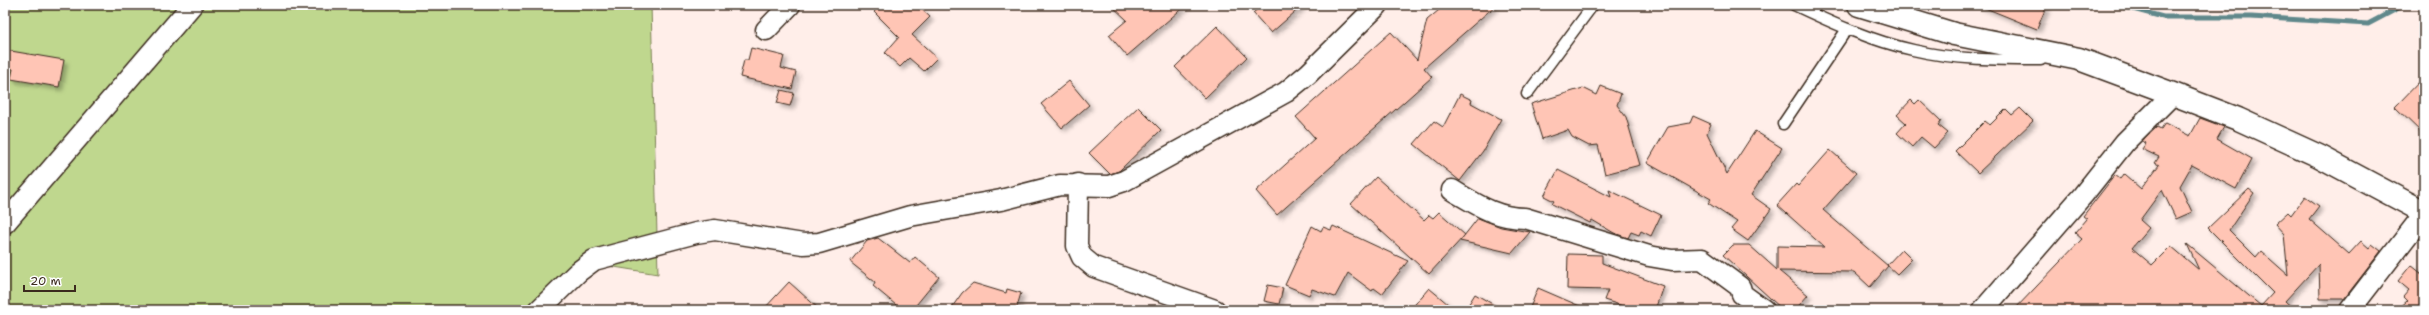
<svg xmlns="http://www.w3.org/2000/svg" width="2429" height="315" font-family="'Shantell Sans',sans-serif">
<style>
.green{fill:#bfd78e;stroke:#7d8056}
.lines{fill:none;stroke-linecap:round;stroke-linejoin:round}
.stream{stroke:#60888b;stroke-width:5}
.building{fill:#ffc5b5;stroke:#3b2a1e;filter:url(#shadow)}
.service-casing{stroke:#3b2a1e;stroke-width:13}
.minor-casing{stroke:#3b2a1e;stroke-width:23}
.tertiary-casing{stroke:#3b2a1e;stroke-width:25}
.service{stroke:#fff;stroke-width:10}
.minor{stroke:#fff;stroke-width:20}
.tertiary{stroke:#fff;stroke-width:22}
</style>
<defs>
<filter id="shadow"><feDropShadow dx="3.5" dy="3.5" stdDeviation="2" flood-color="#0004"/></filter>
</defs>
<rect width="100%" height="100%" fill="#ffeee9"/>
<filter id="ink" filterUnits="userSpaceOnUse"><feTurbulence type="fractalNoise" baseFrequency=".025" numOctaves="2"/><feDisplacementMap in="SourceGraphic" scale="8" xChannelSelector="R" yChannelSelector="G"/><feConvolveMatrix kernelMatrix="1 2 1 2 8 2 1 2 1" color-interpolation-filters="sRGB"/></filter>
<g filter="url(#ink)">
<path class="green" d="M5 5H651L658 274 589 263 540 310H5Z"/>
<g class="lines">
<path class="stream" d="M2118 5 2163 17H2251L2368 24 2404 5"/>
</g>
<g class="building">
<path d="M881 5H917L930 17 912 35 937 58 924 71 909 58 900 67 885 53 899 37 874 12Z"/>
<path d="M1111 5H1186L1127 56 1109 35 1127 20Z"/>
<path d="M1262 5H1303L1271 33 1253 13Z"/>
<path d="M1445 5H1496L1424 68 1432 77 1277 215 1256 191 1315 138 1296 117 1391 32 1417 60 1427 20Z"/>
<path d="M1978 5H2047L2037 29Z"/>
<path d="M1217 26 1247 57 1205 98 1175 67Z"/>
<path d="M751 48 784 56 781 68 796 72 792 89 740 77 744 60H748Z"/>
<path d="M5 50 64 60 59 87 11 79 13 69 5 67Z"/>
<path d="M2424 77V135L2395 107Z"/>
<path d="M1069 81 1089 105 1062 128 1041 104Z"/>
<path d="M1601 86 1621 94 1617 105 1626 117 1640 165 1605 174 1598 145 1589 146 1572 137 1568 130 1542 139 1531 104 1583 88 1597 95Z"/>
<path d="M781 90 794 93 790 106 777 103Z"/>
<path d="M1460 94 1472 100 1471 103 1501 119 1483 151 1460 181 1414 144 1434 121 1443 127Z"/>
<path d="M1911 100 1915 104 1919 100 1941 121 1938 125 1948 133 1934 148 1921 137 1912 147 1897 133 1906 123 1897 115Z"/>
<path d="M1138 107 1161 130 1119 171 1110 174 1089 153Z"/>
<path d="M2020 108 2033 121 1978 173 1955 151 1985 121 1990 125 2006 109 2012 115Z"/>
<path d="M1693 116 1711 124 1707 133 1727 174 1755 131 1782 148 1751 195 1771 209 1748 241 1731 229 1737 222 1708 203 1711 199 1647 163 1668 127 1690 123Z"/>
<path d="M2200 118 2224 127 2217 139 2252 159 2236 189 2192 165 2180 186 2192 212 2176 219 2162 190 2140 220 2149 228 2132 248 2152 265 2171 246 2199 270 2187 244 2261 306 2273 293 2208 228 2249 189 2254 193 2229 230 2256 257 2261 251 2288 275 2284 234 2275 224 2288 212 2291 215 2305 196 2319 206 2309 219 2349 254 2361 241 2369 248 2372 244 2381 251 2344 299H2320L2319 264 2285 301 2295 310H2014L2082 239 2075 233 2087 219 2083 216 2115 175 2120 179 2124 174 2141 189 2159 165 2155 163 2159 157 2142 149 2146 143 2142 141 2157 127 2161 129 2165 123 2190 136Z"/>
<path d="M1830 150 1856 173 1823 210 1888 266 1870 287 1854 272 1779 271 1808 295 1795 310H1783L1723 255 1733 245H1749L1777 270V246L1824 247 1777 205 1796 184 1798 186Z"/>
<path d="M1558 170 1611 197 1609 190 1661 215 1651 236 1641 231 1639 235 1631 232 1628 238 1614 233 1592 220 1590 223 1552 204 1554 201 1544 196Z"/>
<path d="M1376 177 1424 220 1429 215 1433 218 1439 212 1465 235 1429 274 1351 204Z"/>
<path d="M1478 218 1501 227 1530 232 1512 253 1460 241Z"/>
<path d="M1312 226 1321 231 1323 227 1331 230 1333 226 1408 261 1382 294 1374 288 1372 291 1348 273 1335 297 1312 289 1309 295 1285 285Z"/>
<path d="M878 238 910 263 915 257 939 277 912 310H902L873 286 875 282 850 262 867 241Z"/>
<path d="M1902 249 1912 259 1897 274 1887 265Z"/>
<path d="M1568 254 1602 255V263L1663 286 1655 310H1636L1604 300 1608 290 1567 289Z"/>
<path d="M2411 265 2422 274 2424 272V310H2397L2407 301 2403 297 2409 290 2398 281Z"/>
<path d="M789 282 820 310H763Z"/>
<path d="M973 283 1006 293 1007 289 1021 293 1016 310H950L962 293Z"/>
<path d="M1268 285 1283 288 1279 304 1264 301Z"/>
<path d="M1429 288 1455 310H1410Z"/>
<path d="M1538 288 1589 310H1529Z"/>
<path d="M1475 294 1503 310H1465Z"/>
</g>
<g class="lines">
<defs>
<g id="service">
<path d="M1794 5C1832 23 1872 41 1913 50 1955 60 1998 60 2041 60"/>
<path d="M1527 94 1593 5"/>
<path d="M1783 124 1847 29"/>
</g>
<g id="minor">
<path d="M766 30 790 5"/>
<path d="M1078 184 1077 246 1082 257 1094 267 1215 310"/>
<path d="M1452 190C1476 204 1496 218 1525 218L1649 256 1672 260 1702 259 1740 287 1742 294 1764 310"/>
<path d="M5 223 192 5"/>
<path d="M539 310 578 272 594 260 696 233 715 230 803 244 819 243 910 216 1001 200 1060 185 1109 186 1124 181 1286 92 1308 74 1378 5"/>
<path d="M1983 310 2083 195 2125 142 2173 94"/>
<path d="M2350 310 2424 214"/>
</g>
<path id="tertiary" d="M1859 5 1954 34 2079 59 2173 94 2238 119 2319 156 2424 212"/>
</defs>
<use href="#service" class="service-casing"/>
<use href="#minor" class="minor-casing"/>
<use href="#tertiary" class="tertiary-casing"/>
<use href="#service" class="service"/>
<use href="#minor" class="minor"/>
<use href="#tertiary" class="tertiary"/>
</g>
</g>
<rect width="2429" height="315" fill="none" stroke="#fff" stroke-width="20"/>
<rect x="10" y="10" width="2409" height="295" fill="none" stroke="#3b2a1e" stroke-width="1.5" filter="url(#ink)"/>
<path d="M24 285v6h51v-6" fill="none" stroke="#3b2a1e" stroke-width="2"/>
<text x="30" y="285" font-size="12" fill="#3b2a1e" stroke="#ffffff" stroke-width="3" paint-order="stroke">20 m</text>
</svg>
